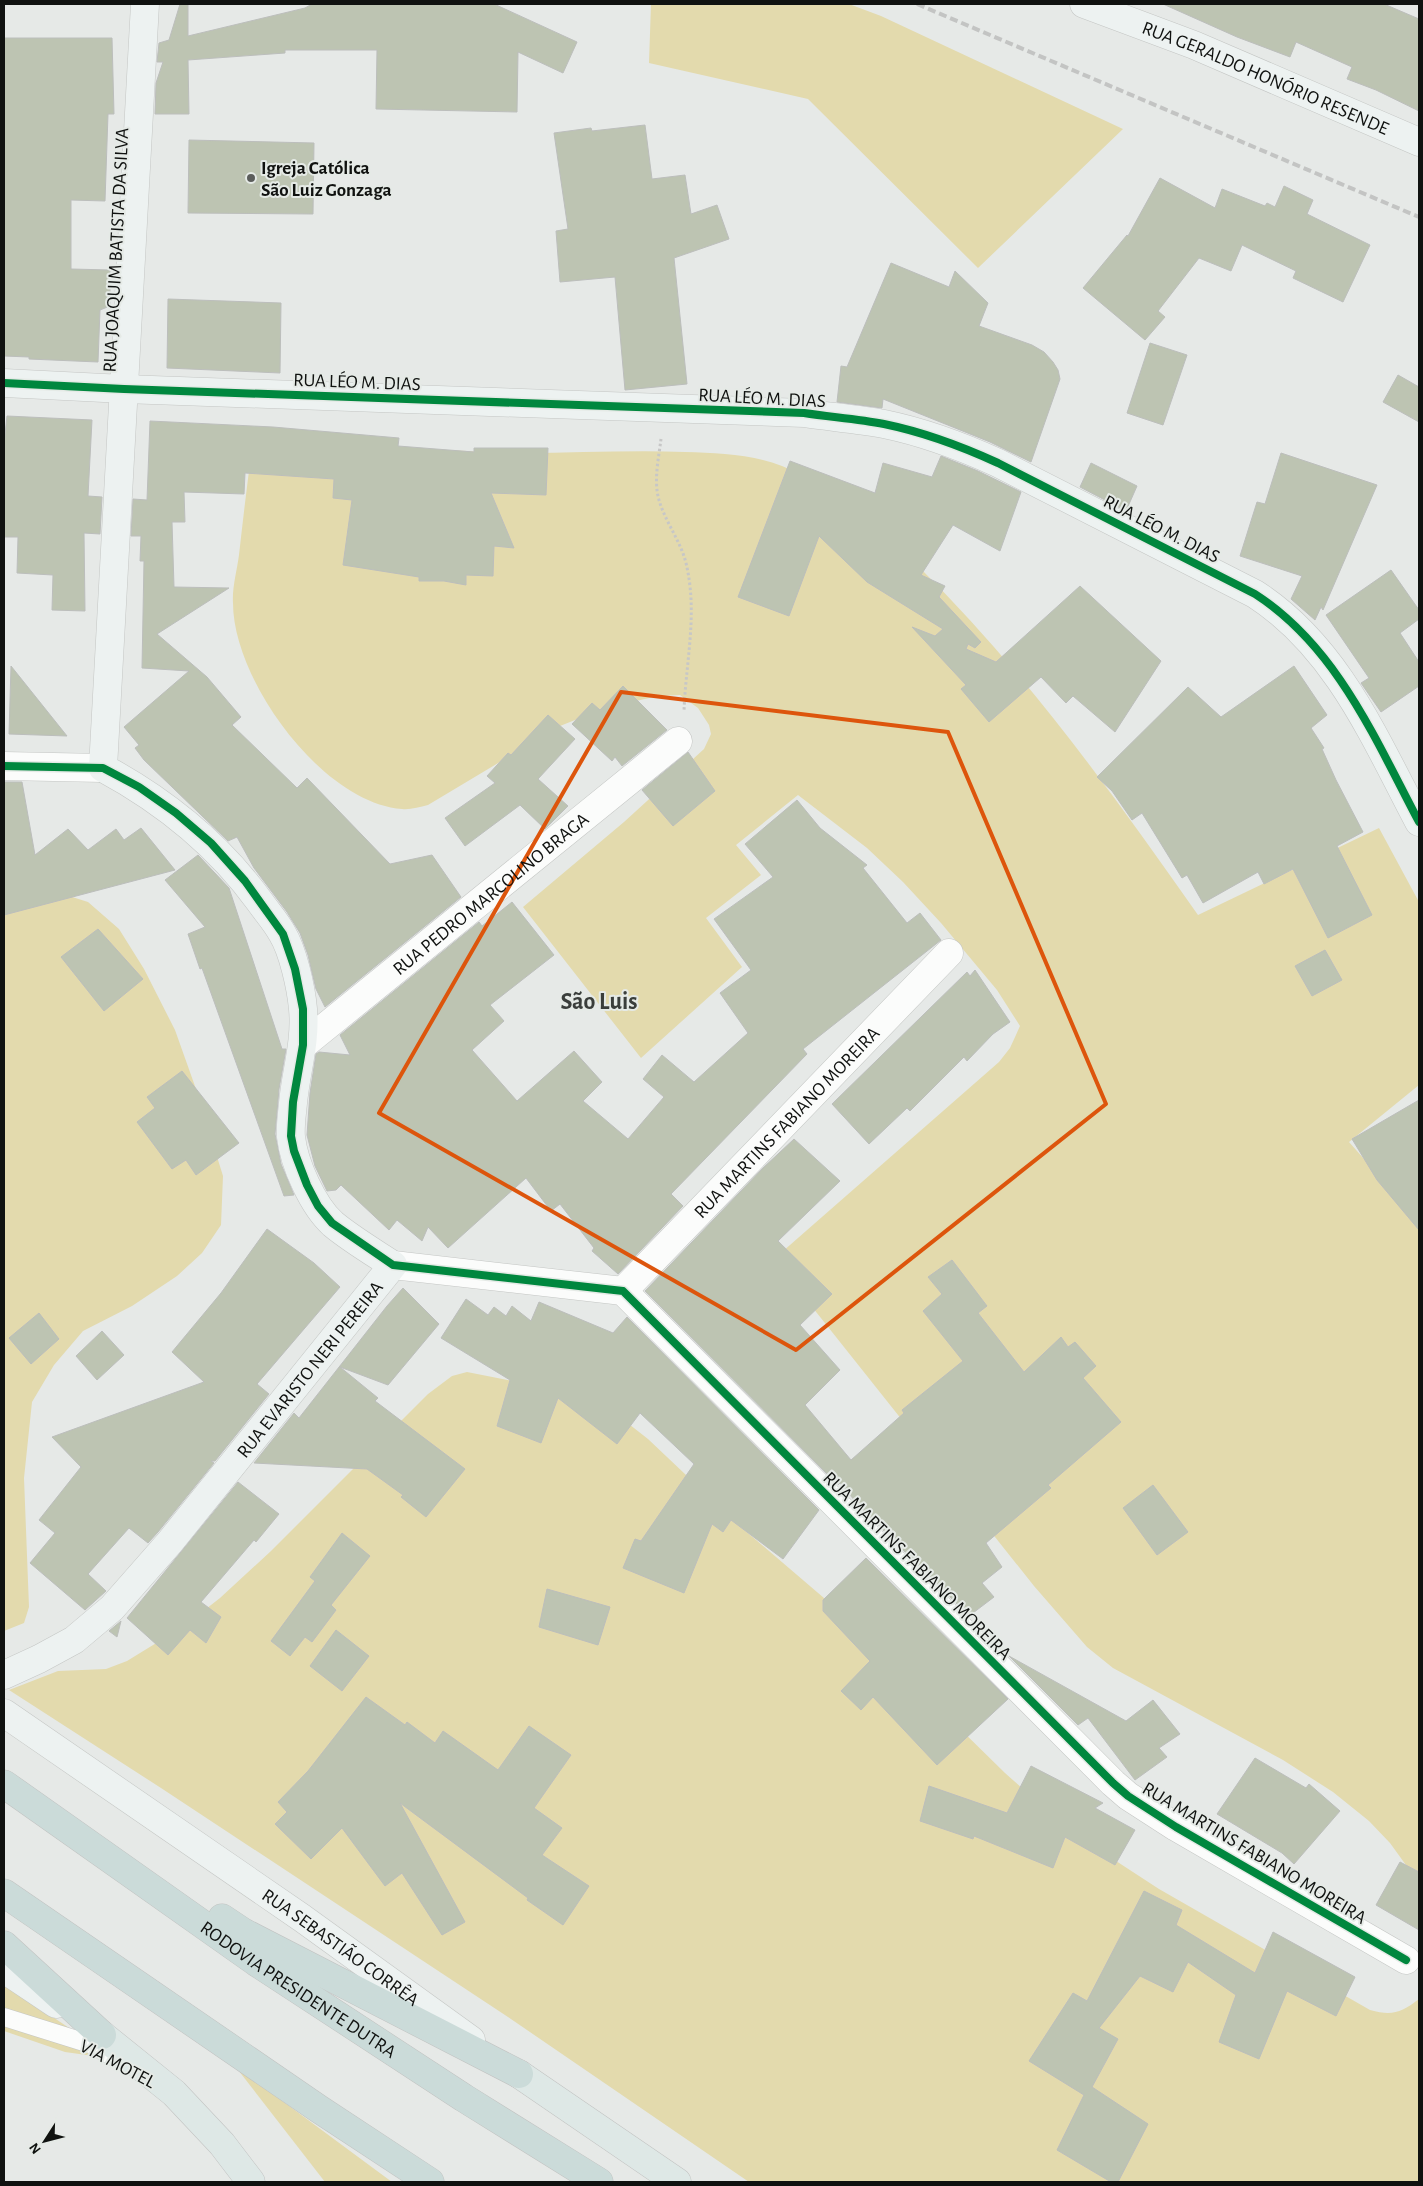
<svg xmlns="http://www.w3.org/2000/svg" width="1423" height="2186" font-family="'Alegreya Sans',sans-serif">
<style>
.green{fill:#e3daad}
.building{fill:#bdc4b2;stroke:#bcbebc}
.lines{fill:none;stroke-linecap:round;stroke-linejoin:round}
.lane-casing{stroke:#c4c6c4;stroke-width:19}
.street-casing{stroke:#c4c6c4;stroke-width:29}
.secondary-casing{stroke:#c4c6c4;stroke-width:29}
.primary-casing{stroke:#c2c3c2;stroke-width:29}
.highway-casing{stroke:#c2c3c2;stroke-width:29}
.path{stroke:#c7c7c7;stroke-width:3;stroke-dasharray:2.5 2.5;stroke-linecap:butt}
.lane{stroke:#fbfcfb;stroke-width:18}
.street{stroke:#fbfcfb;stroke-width:28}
.secondary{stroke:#edf2f1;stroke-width:28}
.primary{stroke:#dee8e6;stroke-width:28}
.highway{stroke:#cbdbd9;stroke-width:28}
.rail{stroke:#c3c4c3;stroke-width:4;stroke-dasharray:8 4;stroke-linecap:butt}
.cycleway-casing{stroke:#e5eae6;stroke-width:11}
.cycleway{stroke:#00873e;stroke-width:8}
.marked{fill:none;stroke:#dd550c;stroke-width:4;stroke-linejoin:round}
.poi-dot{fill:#5b5d5b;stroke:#e5eae6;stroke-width:2}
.labels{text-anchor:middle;stroke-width:4;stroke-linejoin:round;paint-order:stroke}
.street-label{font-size:19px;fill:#101210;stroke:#e5eae6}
.poi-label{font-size:19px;font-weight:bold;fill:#101210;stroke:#e5eae6;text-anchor:start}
.district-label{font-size:24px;font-weight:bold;fill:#3a3e3b;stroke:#e5eae6}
</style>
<rect width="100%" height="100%" fill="#e6e9e7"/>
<g class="green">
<path d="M651 4H849L881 16 1123 129 978 268 808 99 649 63Z"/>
<path d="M252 449C306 449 360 448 414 449 450 449 487 453 523 453 577 453 631 450 685 452 718 453 751 454 782 466 835 487 880 529 920 568 1026 673 1113 794 1198 915L1379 828 1419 902V1085L1349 1142 1419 1221V1888L1411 1872 1390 1843 1369 1821 1333 1792 1283 1760 1113 1668 1087 1647 1034 1586 774 1259 999 1062 1010 1048 1020 1026 997 990 941 923 903 882 867 848 798 795 736 845 761 875 706 918 742 967 641 1058 523 907 624 822 704 749 711 734 709 725 698 708 680 695 658 696 605 708 560 726 428 805C419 807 410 810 402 809 322 803 233 680 233 603 232 588 237 570 239 555 243 520 247 484 252 449Z"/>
<path d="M4 882 47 889 88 902 119 929 144 969 175 1030 196 1089 223 1176 221 1225 202 1253 177 1276 132 1306 83 1331 54 1365 32 1402 24 1478 29 1607 24 1623 4 1631Z"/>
<path d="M467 1372 548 1388 625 1421 648 1439 742 1528 845 1616 1005 1773 1051 1814 1090 1844 1159 1889 1370 2010C1392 2016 1401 2013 1419 1999V2182H749L508 2017 161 1788 9 1690 58 1671 106 1669 127 1661 184 1626 220 1598 271 1551 428 1394 452 1376Z"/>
<path d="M4 1984 115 2059 65 2052 4 2031Z"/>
<path d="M235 2066 392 2182H325Z"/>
</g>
<g class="building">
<path d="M180 4H188V36L305 8 312 4H494L577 42 563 73 518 52 517 112 376 109 377 50H285V53L188 60 189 114H155L156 83 163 62H157L159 43 169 40Z"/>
<path d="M1163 4H1384L1419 19V111L1376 90 1347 79 1352 67 1296 42 1290 57 1237 37Z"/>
<path d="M4 38H112L114 114H108L105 201 71 200V269L110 270V306L100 310 98 362 29 359V357L4 356Z"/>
<path d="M645 125 652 179 685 175 691 214 717 205 729 239 674 258 687 384 625 390 615 277 560 282 556 231 568 229 554 133 591 128 592 131Z"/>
<path d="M189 140 314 143 313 214 188 213Z"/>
<path d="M1160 178 1215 208 1222 189 1265 206 1267 203 1275 207 1284 186 1313 200 1307 214 1370 245 1343 302 1293 278 1296 271 1242 245 1231 271 1199 258 1158 311 1165 317 1145 340 1083 288 1127 235 1128 236Z"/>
<path d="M891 263 949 287 955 271 988 303 979 326 1032 345 1044 352 1053 362 1058 370 1060 379 1031 462 990 442 883 399 882 408 837 402 841 366 847 367Z"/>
<path d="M168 299 281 303 280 373 167 368Z"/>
<path d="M1150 343 1187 355 1163 425 1127 413Z"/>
<path d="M1398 375 1419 387V422L1383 402Z"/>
<path d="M7 416 92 420 88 496 102 497 100 534 84 533 85 611 52 610 53 575 17 573 18 537H4V443Z"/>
<path d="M150 421 273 427 399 438 398 446 474 452V448H548L546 495 491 493 514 548 494 546 493 576 466 575V585L444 581H419V577L343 565 352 500 333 498 334 479 245 473 244 494 184 492 185 522H172L174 587 229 588 157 634 207 677 241 717 232 725 297 788 307 778 390 864 432 855 461 897 325 1007 316 989 308 955 300 933 287 912 254 868 237 837 228 841 144 760 135 748 139 745 124 727 189 671 142 668 144 561H140L141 536H131L133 499 147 500Z"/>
<path d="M1281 453 1377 485 1323 610 1321 607 1315 620 1291 599 1302 576 1240 556 1257 502 1265 504Z"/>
<path d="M941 456 978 471 1021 492 1000 551 953 525 921 575 945 586 939 597 981 642 975 648 968 644 966 649 996 662 1080 586 1161 661 1115 732 1073 696 1066 703 1041 677 989 722 961 689 966 685 912 627 935 636 943 629 867 582 819 536 789 616 738 597 790 461 875 493 883 463 932 477Z"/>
<path d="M1091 463 1137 486 1126 511 1080 487Z"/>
<path d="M1391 570 1419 610V619L1400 633 1419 662V686L1381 712 1361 683 1369 678 1326 615Z"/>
<path d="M11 666 67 736 9 734Z"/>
<path d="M1294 666 1327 715 1311 728 1324 748 1322 749 1336 780 1363 832 1337 846 1372 915 1328 938 1293 869 1264 884 1258 872 1203 903 1187 875 1182 878 1142 813 1132 820 1112 791 1097 777 1188 687 1221 717Z"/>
<path d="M623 686 667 730 622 766 615 757 612 761 572 724 592 703 600 710Z"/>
<path d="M548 715 575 739 538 779 568 806 545 829 520 805 465 846 445 818 495 783 487 776 508 753 511 755Z"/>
<path d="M688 752 715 791 673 826 642 790Z"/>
<path d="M4 782H22L35 855 68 829 88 850 116 829 124 840 141 828 175 870 4 915Z"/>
<path d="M797 800 820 828 867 865 863 868 907 923 920 913 941 940 803 1049 807 1054 671 1194 683 1206 618 1274 592 1251 594 1248 560 1204 551 1211 526 1178 448 1248 428 1227 422 1241 397 1220 389 1230 341 1185 336 1190 327 1191 315 1166 307 1135 310 1093 316 1054 319 1052 350 1055 340 1035 479 922 482 926 512 902 554 955 490 1005 504 1021 472 1050 517 1101 574 1051 602 1082 583 1101 628 1139 664 1097 643 1079 662 1055 694 1082 748 1033 720 993 751 970 714 919 773 877 745 844Z"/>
<path d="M198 855 229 888 282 1049H286L279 1089 275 1134 281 1164 294 1195 284 1196 202 968 200 969 188 934 205 927 165 880Z"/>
<path d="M98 929 143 979 104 1011 61 957Z"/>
<path d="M1325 950 1342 980 1312 996 1295 966Z"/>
<path d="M975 970 1010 1022 993 1034 967 1061 964 1057 910 1111 907 1108 869 1144 832 1104 967 972 970 976Z"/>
<path d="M182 1071 239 1143 196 1175 186 1160 172 1169 137 1122 155 1108 147 1097Z"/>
<path d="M1419 1100V1230L1377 1180 1352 1139Z"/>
<path d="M794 1139 840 1181 778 1241 832 1294 800 1325 840 1370 805 1405 851 1460 904 1413 902 1410 963 1361 923 1311 942 1294 928 1277 952 1260 987 1306 978 1313 1024 1372 1061 1337 1068 1347 1075 1342 1096 1366 1083 1378 1121 1422 1048 1485 1051 1488 986 1543 1002 1567 982 1583 994 1597 969 1616 860 1507 840 1483 838 1485 645 1291 763 1168Z"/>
<path d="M267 1229 314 1263 340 1287 257 1384 269 1394 215 1461H211L214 1463 158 1532 148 1543 129 1528 88 1574 106 1591 85 1610 30 1563 55 1533 39 1520 81 1467 52 1437 204 1382 172 1352 221 1293Z"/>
<path d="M403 1288 439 1324 388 1385 340 1367 378 1398 375 1401 465 1469 426 1517 401 1497 403 1495 367 1469 254 1463 294 1413 299 1418 387 1306Z"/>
<path d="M466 1299 488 1315 494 1307 506 1316 512 1306 531 1321 539 1302 613 1333 627 1317 819 1510 783 1559 731 1520 723 1532 712 1524 684 1593 623 1568 635 1539 641 1541 694 1464 640 1413 617 1444 558 1398 541 1443 497 1426 510 1380 441 1338Z"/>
<path d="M39 1313 59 1339 31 1364 9 1338Z"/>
<path d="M102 1331 124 1355 97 1380 76 1356Z"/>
<path d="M238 1482 279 1514 256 1542 254 1540 201 1602 221 1617 206 1643 190 1630 168 1655 127 1618Z"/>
<path d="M1153 1485 1188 1532 1157 1555 1123 1508Z"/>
<path d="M342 1533 370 1556 331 1605 336 1610 312 1642 305 1637 290 1656 271 1641 315 1581 310 1577Z"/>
<path d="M866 1558 1008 1699 937 1765 873 1697 861 1710 841 1691 870 1661 823 1611V1600Z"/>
<path d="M547 1589 610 1607 598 1645 539 1627Z"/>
<path d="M121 1621 117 1637 109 1631Z"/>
<path d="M336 1630 369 1656 342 1691 310 1666Z"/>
<path d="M1009 1656 1126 1721 1153 1700 1180 1734 1159 1748 1167 1757 1135 1780 1088 1718 1078 1725Z"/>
<path d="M366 1697 405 1725 407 1722 435 1743 443 1731 498 1770 529 1726 571 1755 534 1808 562 1828 542 1855 589 1886 563 1925 527 1900 528 1898 400 1803 465 1922 442 1935 402 1873 385 1886 342 1828 311 1859 275 1824 287 1812 278 1802 308 1771Z"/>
<path d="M1255 1758 1306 1788 1309 1784 1340 1811 1294 1864 1282 1853 1217 1814Z"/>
<path d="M1031 1766 1103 1803 1095 1808 1135 1830 1115 1865 1065 1837 1053 1868 974 1836 973 1839 920 1821 929 1786 1007 1813Z"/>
<path d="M1400 1862 1419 1872V1930L1376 1905Z"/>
<path d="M1144 1891 1182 1910 1176 1925 1255 1973 1273 1932 1355 1977 1336 2016 1287 1991 1259 2059 1219 2042 1236 1995 1188 1962 1173 1992 1140 1976 1099 2028 1118 2039 1092 2087 1148 2124 1118 2182H1111L1057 2150 1084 2095 1029 2061 1073 1993 1087 2001Z"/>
</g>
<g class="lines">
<defs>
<path id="lane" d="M4 2017 93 2045 113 2057"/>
<g id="street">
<path d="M4 766 103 768"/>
<path id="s1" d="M303 1045 678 741"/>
<path d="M393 1265 623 1291 1113 1783 1128 1796 1176 1827 1406 1960"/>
<path id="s2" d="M623 1291 949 953"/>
</g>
<g id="secondary">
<path id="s3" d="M1084 4 1194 45 1419 142"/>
<path d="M4 383 124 389 804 413C830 417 858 419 884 424 923 432 961 446 998 463L1255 594C1337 647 1375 739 1419 822"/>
<path id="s4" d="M4 1675 39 1659 74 1640 112 1608 170 1542 393 1265C373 1252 351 1239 333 1224 313 1206 294 1164 291 1137 290 1126 292 1114 293 1103 296 1071 306 1042 303 1009 301 987 293 951 282 933 276 922 267 912 260 902 218 844 166 802 103 768L145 4"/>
<path id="s5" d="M4 1713 302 1918 471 2040"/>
<path d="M4 1969 56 2004"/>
</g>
<g id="primary">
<path d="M102 2035 174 2093 222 2144 251 2182"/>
<path d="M519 2074 677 2182"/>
</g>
<g id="highway">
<path id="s6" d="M4 1784 256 1962 464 2098 599 2182"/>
<path d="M4 1893 319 2109 430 2182"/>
<path d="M222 1918 243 1932 519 2074"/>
<path d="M4 1945 102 2035"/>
</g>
</defs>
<use href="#lane" class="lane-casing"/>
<use href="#street" class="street-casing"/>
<use href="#secondary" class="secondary-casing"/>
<use href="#primary" class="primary-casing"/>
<use href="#highway" class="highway-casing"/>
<path class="path" d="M661 439C659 456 654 478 658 496 663 519 680 539 686 563 698 613 686 660 684 711"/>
<use href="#lane" class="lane"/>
<use href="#street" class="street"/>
<use href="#secondary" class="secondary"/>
<use href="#primary" class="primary"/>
<use href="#highway" class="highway"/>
<path class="rail" d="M917 4 1419 217"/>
<defs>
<g id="cycleway">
<path d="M4 383 124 389 804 413C830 417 858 419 884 424 923 432 961 446 998 463L1255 594C1337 647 1375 739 1419 822"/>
<path d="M4 766 103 768 139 787 176 813 211 843 245 881 283 934 295 969 303 1009V1045L293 1102 291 1136 294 1151 307 1185 318 1206 332 1223 393 1265 623 1291 1113 1783 1128 1796 1176 1827 1406 1960"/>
</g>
</defs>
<use href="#cycleway" class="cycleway-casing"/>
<use href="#cycleway" class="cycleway"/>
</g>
<path class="marked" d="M621 692 948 732 1106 1104 796 1350 379 1113Z"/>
<circle class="poi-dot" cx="251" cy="178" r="5"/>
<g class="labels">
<g class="street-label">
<text dy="7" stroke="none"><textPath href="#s3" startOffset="196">RUA GERALDO HONÓRIO RESENDE</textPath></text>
<text transform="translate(115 250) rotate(-87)" y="7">RUA JOAQUIM BATISTA DA SILVA</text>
<text transform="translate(357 381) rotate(2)" y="7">RUA LÉO M. DIAS</text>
<text transform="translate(762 397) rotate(3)" y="7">RUA LÉO M. DIAS</text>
<text transform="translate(1162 528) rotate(27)" y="7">RUA LÉO M. DIAS</text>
<text dy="7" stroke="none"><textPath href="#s1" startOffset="241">RUA PEDRO MARCOLINO BRAGA</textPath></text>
<text dy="7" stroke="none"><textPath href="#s2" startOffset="235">RUA MARTINS FABIANO MOREIRA</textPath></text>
<text dy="7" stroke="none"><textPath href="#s4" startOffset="438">RUA EVARISTO NERI PEREIRA</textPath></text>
<text transform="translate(918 1565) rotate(45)" y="7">RUA MARTINS FABIANO MOREIRA</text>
<text transform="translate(1255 1852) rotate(31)" y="7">RUA MARTINS FABIANO MOREIRA</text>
<text dy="7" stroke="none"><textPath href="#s5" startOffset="410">RUA SEBASTIÃO CORRÊA</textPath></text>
<text dy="7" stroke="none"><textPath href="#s6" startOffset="359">RODOVIA PRESIDENTE DUTRA</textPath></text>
<text transform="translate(118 2063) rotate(28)" y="7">VIA MOTEL</text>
</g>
<g class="poi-label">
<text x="261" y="174">Igreja Católica<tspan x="261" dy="22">São Luiz Gonzaga</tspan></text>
</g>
<g class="district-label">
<text x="599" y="1009">São Luis</text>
</g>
</g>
<rect width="1423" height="2186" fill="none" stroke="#101210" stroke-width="10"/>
<g transform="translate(45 2141) rotate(234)" stroke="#e5eae6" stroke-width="4" paint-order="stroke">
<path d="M0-4L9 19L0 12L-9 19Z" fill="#101210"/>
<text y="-8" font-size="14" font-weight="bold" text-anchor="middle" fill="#101210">N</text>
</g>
</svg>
